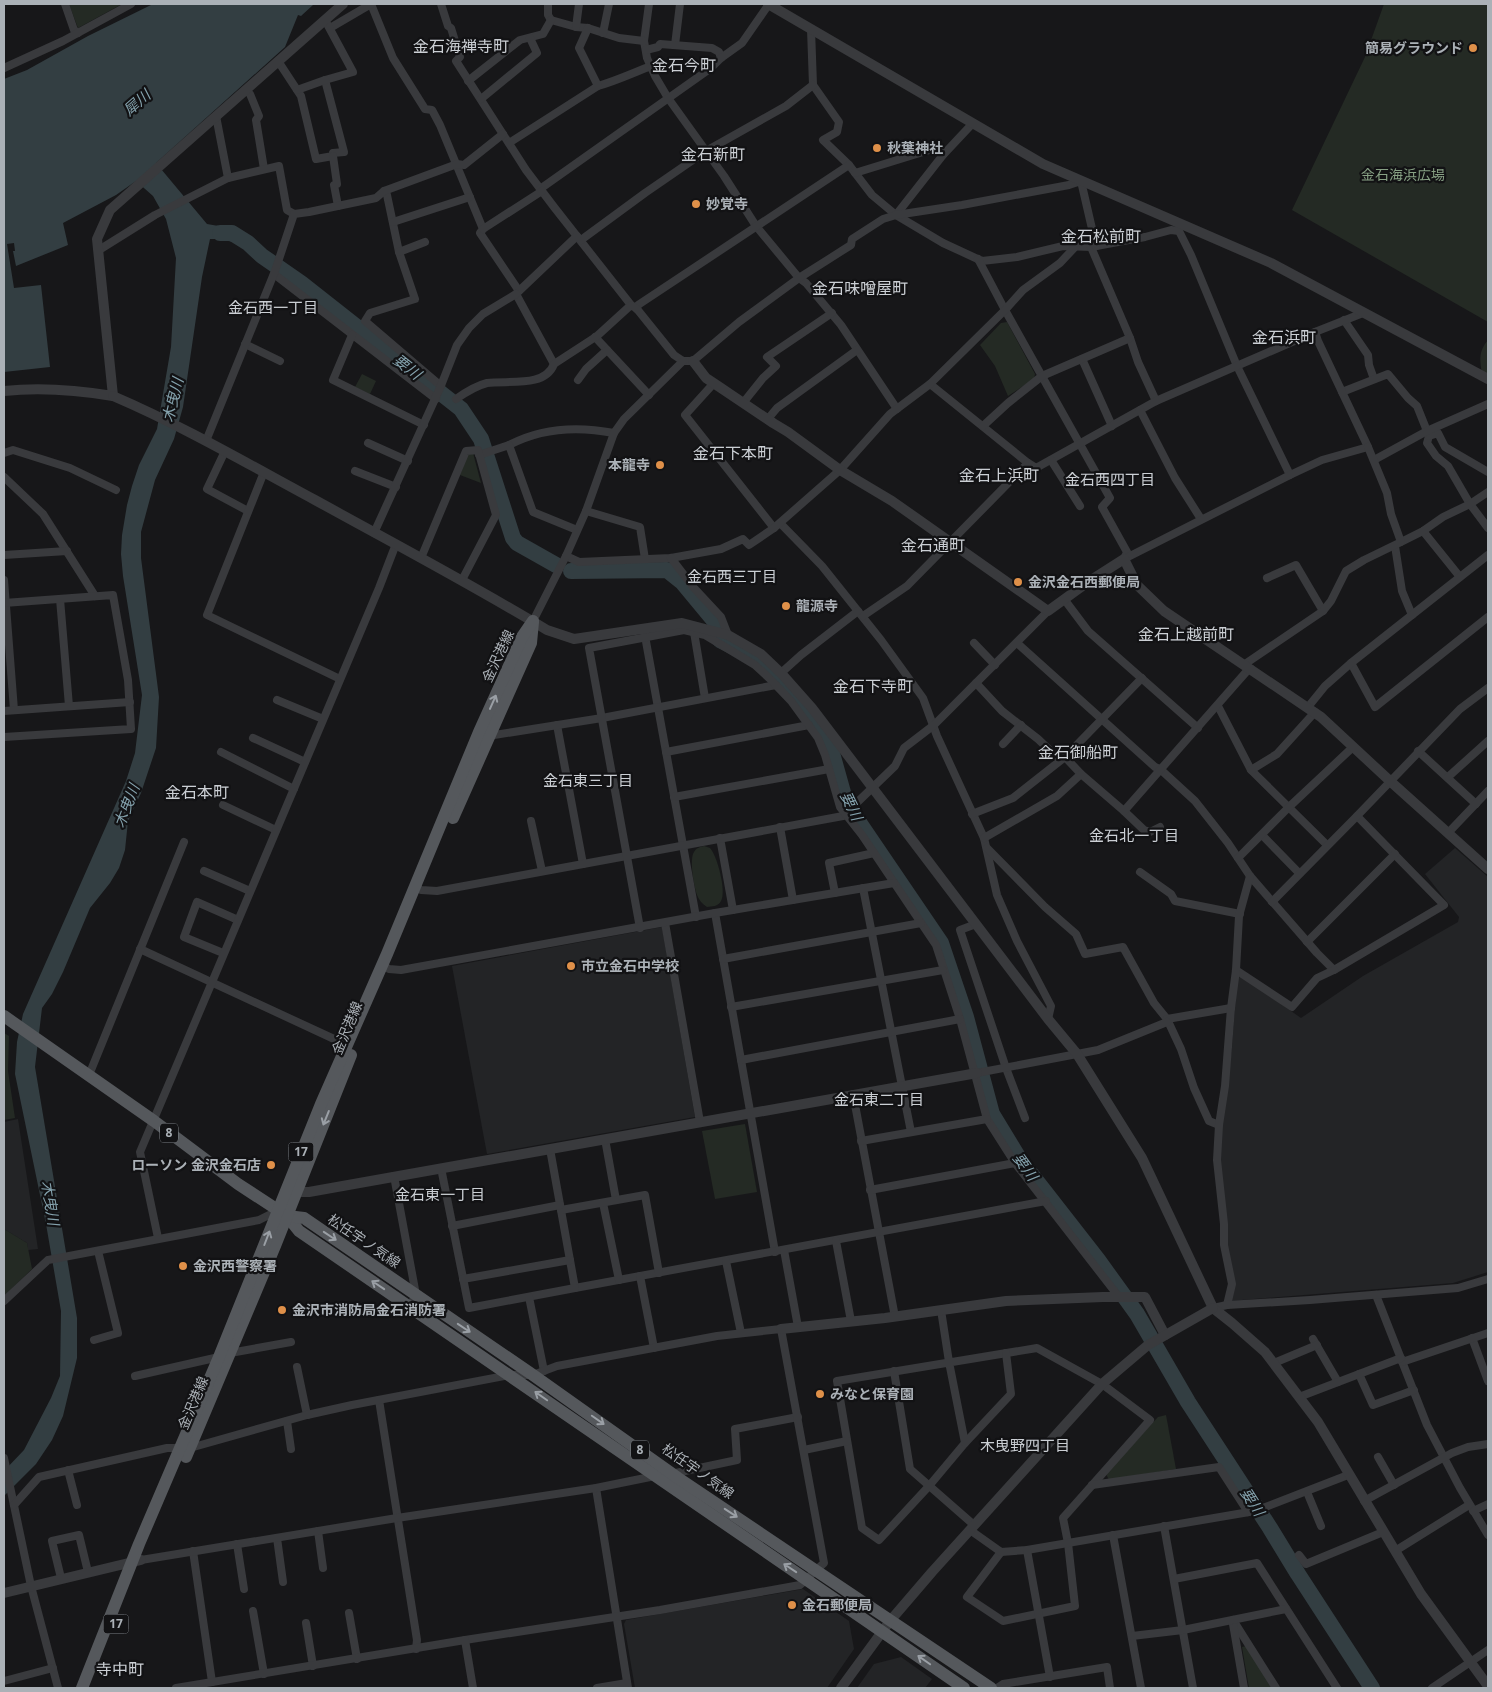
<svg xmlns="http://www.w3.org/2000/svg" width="1492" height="1692" font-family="'Open Sans','Noto Sans JP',sans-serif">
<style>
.built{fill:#232426}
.green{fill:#242a24}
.water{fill:#333e42}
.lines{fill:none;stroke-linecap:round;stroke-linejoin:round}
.river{stroke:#333e42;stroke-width:16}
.minor{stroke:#393a3d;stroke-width:8}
.tertiary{stroke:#393a3d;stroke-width:10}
.primary{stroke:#55585c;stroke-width:12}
.oneway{stroke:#9a9fa5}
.poi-dot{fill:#df9049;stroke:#121214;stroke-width:2}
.labels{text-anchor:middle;stroke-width:4.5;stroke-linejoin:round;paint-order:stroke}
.shield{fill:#121214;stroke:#7d8186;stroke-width:1}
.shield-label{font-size:12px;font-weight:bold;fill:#abb1b7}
.poi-label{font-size:14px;font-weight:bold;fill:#abb1b7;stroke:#121214;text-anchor:start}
.park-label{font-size:14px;fill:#87a084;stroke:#121214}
.street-label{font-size:14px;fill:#abb1b7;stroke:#121214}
.water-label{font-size:15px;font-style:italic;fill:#85a3ae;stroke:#121214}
.neighbourhood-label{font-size:15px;fill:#cbcfd4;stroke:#121214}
.quarter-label{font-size:16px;fill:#cbcfd4;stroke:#121214}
</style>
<rect width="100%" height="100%" fill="#171719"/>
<g class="built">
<path d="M1455 848 1488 877V1272L1453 1283 1230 1301 1220 1161 1221 1126 1225 1108 1232 1047 1237 979 1241 976 1301 1018 1363 976 1458 922 1459 917 1425 874Z"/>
<path d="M662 927 695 1117 487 1154 452 966Z"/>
<path d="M18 1119 38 1249 28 1250 27 1243 4 1229V1122Z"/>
<path d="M803 1589 849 1621 854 1649 827 1688H635L624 1624 626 1620Z"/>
<path d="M901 1657 932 1679 925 1688H857L874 1664Z"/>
</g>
<g class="green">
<path d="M69 4H122L78 28Z"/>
<path d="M1384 4H1488V322L1292 210 1365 57Z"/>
<path d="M1007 322 1035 374 1034 379 1008 396 995 366 980 345 1001 323Z"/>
<path d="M1488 340V377L1482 374C1480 360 1478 352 1488 340Z"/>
<path d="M362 374 376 381 370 394 355 387Z"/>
<path d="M473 453 481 483 460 475 468 454Z"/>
<path d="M704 846 710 848C717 855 727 892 721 901 718 907 712 906 707 907 702 904 699 900 697 895 694 886 689 859 694 852 696 848 700 847 704 846Z"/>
<path d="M4 1033 9 1036 8 1071 15 1118 4 1120Z"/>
<path d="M745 1124 757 1192 715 1199 702 1131Z"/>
<path d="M4 1229 27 1243 32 1269 4 1296Z"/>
<path d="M1166 1415 1176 1469 1109 1480 1106 1474 1158 1417Z"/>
<path d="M1246 1646 1272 1688H1249L1242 1647Z"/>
</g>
<path class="water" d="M153 4H326L313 5 301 16 298 15 285 47 156 163 207 224 236 229 243 235 233 242 219 239H210L202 277 183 407 174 439 155 480 141 532V558L159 697 156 748 141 793 128 821 125 850 119 868 110 883 90 908 63 972 52 994 42 1008 35 1067 77 1318V1358L63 1416 52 1440 36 1464 4 1496V1471L24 1450 51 1398 60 1376 61 1311 46 1224 15 1074 17 1042 23 1014 126 781 135 753 142 695 123 576 121 554 122 535 127 505 132 486 139 465 157 429 171 347 176 258 166 219 153 196 136 181 116 195 63 223 68 245 16 266 13 251H15L14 243 7 244 14 288 41 285 50 367 4 372V79L27 70 88 36Z"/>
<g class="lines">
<g class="river">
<path d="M220 233H232L248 243 262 256 301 283 461 409 481 439 513 538 517 543 556 565"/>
<path d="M571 571 667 570 682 582 716 623"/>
<path d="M719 637 720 640 756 658 776 674 811 717 830 746 844 796 854 815 941 943 966 1017 992 1114 1020 1160 1098 1260 1137 1314 1188 1402 1270 1528 1298 1574 1372 1688"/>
</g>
<g class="minor">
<path d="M65 4 74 30 78 33"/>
<path d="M371 4 393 58 425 109 432 110 440 125 483 229 480 233 519 291 516 294 554 364"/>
<path d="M441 4 448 26 451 28 460 57 456 61 526 170 554 207 631 305"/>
<path d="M548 4V15L551 20"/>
<path d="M649 4 644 41 647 58 655 76 668 98 724 176 756 226 799 278 806 283 841 325 897 409"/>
<path d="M551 20 576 27 588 28 619 38 644 41"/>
<path d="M576 27 579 4"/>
<path d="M330 28 371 4"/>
<path d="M811 29 813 85 839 122 837 132 823 140 849 165 872 195 896 215 943 243 982 261 1017 257 1063 246 1091 247 1145 237 1171 230 1179 231 1191 255 1237 366 1290 475"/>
<path d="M603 33 609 4"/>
<path d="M675 45 680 4"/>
<path d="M646 50 658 47 660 44 712 48 719 52 721 58"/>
<path d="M278 61 301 96 316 159 333 156V153L344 152 325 80 353 72 325 20"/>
<path d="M4 68 63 41 131 4"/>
<path d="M468 81 520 40 543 34 551 20"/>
<path d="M598 86C616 81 633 73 651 66"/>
<path d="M245 90 250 94 259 116 256 120 264 169"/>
<path d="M297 90 325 80"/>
<path d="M481 99 537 53 530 38"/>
<path d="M216 116 228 178"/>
<path d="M509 143 598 86 579 48 588 28"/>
<path d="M333 156 337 184 334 185 338 206"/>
<path d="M855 173 936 148 943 155"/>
<path d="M540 189 711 68 721 58 742 43 769 4"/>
<path d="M384 191 387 195 399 252 415 299 370 313 365 321 441 386"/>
<path d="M896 215 943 155 973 123"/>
<path d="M393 222 470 197"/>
<path d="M483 229 542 191"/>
<path d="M581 240 645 193 706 151 786 106 813 85"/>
<path d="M1091 247 1130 338 1138 362 1156 401"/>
<path d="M99 250 155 215 228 178 279 166 287 210 294 214"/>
<path d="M399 252 425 242"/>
<path d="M978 259 1005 310 1110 498 1102 507 1127 552 1124 559"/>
<path d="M274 274 436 399"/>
<path d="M519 291 577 236"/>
<path d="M637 309 638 305 849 165"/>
<path d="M1344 320 1368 355 1369 365 1374 379"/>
<path d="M352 335 333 380 424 425"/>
<path d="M595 337 649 395"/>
<path d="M245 344 280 361"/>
<path d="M1082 359 1112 426"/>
<path d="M578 380 586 369 607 350"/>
<path d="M714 383 685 415 774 528"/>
<path d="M930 384 1028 463 1036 468 1156 401 1315 332"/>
<path d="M1342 392 1388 374 1408 398 1417 406 1429 436 1427 443 1436 456 1448 466 1470 504 1488 528"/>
<path d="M456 399C466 392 475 386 487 383 508 380 545 388 554 364L597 336 631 305 637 309 674 355 683 361H693L739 322 799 278 851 245 852 239 883 219 896 215 962 205 1069 185 1081 181 1096 246"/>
<path d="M743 403 763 378 776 366 767 357 832 313"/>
<path d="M1140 410 1175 478 1201 519"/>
<path d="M767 420 777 408 857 350"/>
<path d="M983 426 1008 403 1042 376 1130 338"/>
<path d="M1429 436 1438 433 1445 447 1488 472"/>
<path d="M206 441 275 271 294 214 309 212 376 198 384 191 457 164 464 165 503 134"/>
<path d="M368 443 408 461"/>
<path d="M509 445C543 427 578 426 614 433"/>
<path d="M225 451 207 489 248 511"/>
<path d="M4 453 13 450 70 468 116 490"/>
<path d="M479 455 509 445 533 512 577 530"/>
<path d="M1051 460 1080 506"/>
<path d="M1374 460 1427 431 1488 404"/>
<path d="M355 471 396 487"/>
<path d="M264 472 207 615 340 679"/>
<path d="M4 477 43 514 95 596"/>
<path d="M586 511 640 527 645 559"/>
<path d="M780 523 822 566 881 640 923 698 937 736 984 838 997 895 1017 941 1051 1006 1048 1019"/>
<path d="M1423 531 1460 577"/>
<path d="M374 533 440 388 457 345 469 328 483 314 516 294"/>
<path d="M1401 542 1423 531 1443 517 1470 504 1488 492"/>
<path d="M1395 546 1402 591 1412 615"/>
<path d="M4 555 67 551"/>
<path d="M566 556 579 562 671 558 721 549 743 539 749 545 774 528 840 470 890 414 930 384 1005 310 1023 290 1060 263 1075 247"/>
<path d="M421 558 466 451 478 450 496 515 462 580"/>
<path d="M671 558 694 588 721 617 728 635"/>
<path d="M1124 559 1290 475 1322 460 1368 447 1318 341 1315 332 1363 313"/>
<path d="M1267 578 1296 565 1323 611"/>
<path d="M4 580 14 710"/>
<path d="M60 599 69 706"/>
<path d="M1064 599 1088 631 1198 728"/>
<path d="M4 603 113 595 128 680 131 729 4 737"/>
<path d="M863 616 907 586 1028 463"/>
<path d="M533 621 566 556 586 511 614 433 624 419 683 361"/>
<path d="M694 632 705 698"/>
<path d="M645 636 696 917"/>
<path d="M974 643 995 665"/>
<path d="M1017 643 1155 767 1160 769 1195 801 1228 843 1250 876 1317 953 1334 970 1444 905 1357 816"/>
<path d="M1351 663 1375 707 1488 617"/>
<path d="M1245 664 1323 611 1331 601 1346 571 1364 560 1401 542 1391 514 1387 493 1368 447"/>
<path d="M781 673 801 655 858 611"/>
<path d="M976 683 1002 711 1038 739 1060 760"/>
<path d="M277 700 323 719"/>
<path d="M1218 706 1251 770 1327 845"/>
<path d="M1308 707 1325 686 1351 663 1488 555"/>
<path d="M4 711 130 702"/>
<path d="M557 725 583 864"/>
<path d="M488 736 602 718 776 685"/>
<path d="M253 738 305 762"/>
<path d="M1003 744 1021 725"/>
<path d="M1418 751 1476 804"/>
<path d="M221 752 294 789"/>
<path d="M666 752 809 725"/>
<path d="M1065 757 1081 774"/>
<path d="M1251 770 1277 754 1315 712"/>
<path d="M1448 777 1488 741"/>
<path d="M674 797 829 769"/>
<path d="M223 805 276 830"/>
<path d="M1124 811 1144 830 1150 832 1160 827"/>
<path d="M972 814 1013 798 1065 757 1142 678"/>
<path d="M531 821 542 871"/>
<path d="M780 827 793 900"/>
<path d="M1448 833 1488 791"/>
<path d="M1262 835 1299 873"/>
<path d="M720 838 733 910"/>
<path d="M984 838 1057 796 1081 774 1124 811 1247 671 1251 669"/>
<path d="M987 848 1045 907 1076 934 1085 954 1123 947 1154 1003 1167 1019 1181 1049 1194 1088 1209 1121 1219 1125"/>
<path d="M1238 858 1289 807 1353 747"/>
<path d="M204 871 250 891"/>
<path d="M1140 872 1171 894 1175 901 1240 914"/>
<path d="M415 887 421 890 437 891 843 816 895 766 904 748 934 725 1048 611"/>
<path d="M863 888 911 1132"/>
<path d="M835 893 829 863 874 853"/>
<path d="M1272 902 1357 816 1460 709 1488 688"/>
<path d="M715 913 775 1252"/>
<path d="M665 923 700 1122"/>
<path d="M976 924 960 930 1006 1068 1025 1118"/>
<path d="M640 928 589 648 684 630 705 635 755 665 769 678 791 701 818 738 825 755 840 807 862 835 936 945 960 1019 987 1119 1015 1163 1119 1297"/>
<path d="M1307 942 1395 854"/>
<path d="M140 949 347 1045"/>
<path d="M223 953 184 937 197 902 238 920"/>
<path d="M723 959 921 923"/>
<path d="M382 965 389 969 401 970 715 913 894 883"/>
<path d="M1236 970 1292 1007 1317 978 1334 970"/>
<path d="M731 1007 943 970"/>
<path d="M1167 1019 1231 1008"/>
<path d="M741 1060 960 1019"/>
<path d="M977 1073 1098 1050 1167 1022"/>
<path d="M89 1075 184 842"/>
<path d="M853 1094 895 1317"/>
<path d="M605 1139 616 1200"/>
<path d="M861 1141 987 1119"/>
<path d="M550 1149 575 1288 1046 1201"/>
<path d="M441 1168 469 1308 575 1288"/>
<path d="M394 1176 416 1295 410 1306"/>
<path d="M870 1190 1015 1163"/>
<path d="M603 1203 619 1280"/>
<path d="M561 1210 645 1195 659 1273"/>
<path d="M452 1226 560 1205"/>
<path d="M158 1238 140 1152 379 588 396 544"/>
<path d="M836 1241 851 1321"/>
<path d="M784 1250 798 1327"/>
<path d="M726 1261 741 1333"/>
<path d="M640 1276 654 1348"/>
<path d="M463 1279 570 1260"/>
<path d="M1376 1295 1427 1425 1460 1488 1488 1535"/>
<path d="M529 1297 544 1371"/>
<path d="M4 1301 48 1260 259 1220 277 1211"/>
<path d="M1227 1305 1232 1284 1224 1245V1224L1217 1160 1219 1125 1225 1086 1231 1008 1236 970 1239 916 1250 876"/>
<path d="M1213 1308 1227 1305 1310 1300 1458 1288 1488 1279"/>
<path d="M941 1310 949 1362 965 1443 929 1486 879 1540 862 1528 837 1381 1037 1348 1102 1384 1150 1420 1063 1518 1068 1543 1075 1606 1003 1621 967 1597 1001 1552"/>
<path d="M1472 1338 1488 1381"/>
<path d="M1313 1339 1338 1382"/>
<path d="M94 1340 118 1333 98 1251"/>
<path d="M230 1353 291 1342"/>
<path d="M1402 1362 1488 1333"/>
<path d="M1274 1363 1317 1345"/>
<path d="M297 1367 307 1415"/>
<path d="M894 1371 910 1469 974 1525"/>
<path d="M1359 1374 1373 1405 1414 1390"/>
<path d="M135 1376 219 1357"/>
<path d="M1299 1397 1401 1358"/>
<path d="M379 1400 417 1640 416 1649"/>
<path d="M287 1421 291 1449"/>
<path d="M965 1443 1011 1394 1006 1353"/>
<path d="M804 1450 847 1441"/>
<path d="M1378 1457 1394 1485"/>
<path d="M4 1458 31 1586 58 1688"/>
<path d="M68 1470 77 1505"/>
<path d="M671 1474 737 1460 735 1429 798 1417"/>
<path d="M1092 1485 1219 1467 1248 1512"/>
<path d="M596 1488 628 1688"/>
<path d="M1307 1492 1321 1526"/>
<path d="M1364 1501 1452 1453 1468 1447 1488 1444"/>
<path d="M14 1505 39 1477 167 1448H190L307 1415 352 1405 510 1375H533L557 1366 717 1336 781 1329 824 1563 800 1585 660 1610 465 1640"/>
<path d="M1473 1511 1488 1504"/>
<path d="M1164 1526 1193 1688"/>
<path d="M970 1530 1001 1552 1027 1550 1255 1511 1348 1475"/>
<path d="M318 1531 323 1568"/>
<path d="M1113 1535 1141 1688"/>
<path d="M277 1538 283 1582"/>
<path d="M237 1544 244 1589"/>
<path d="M1027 1550 1050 1677"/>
<path d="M193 1551 212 1682"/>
<path d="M1395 1551 1469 1505"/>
<path d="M1299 1555 1306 1564 1383 1532"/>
<path d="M141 1560 397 1518 596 1488 655 1476"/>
<path d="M61 1578 52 1541 79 1535 88 1572"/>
<path d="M1174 1579 1257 1563 1337 1688"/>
<path d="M253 1611 264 1674"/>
<path d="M349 1613 357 1659"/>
<path d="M1233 1620 1276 1688"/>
<path d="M306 1623 313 1666"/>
<path d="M1233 1624 1244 1688"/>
<path d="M1132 1636 1183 1630 1286 1609"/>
<path d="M4 1681 53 1668"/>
<path d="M176 1688 465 1640 473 1688"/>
<path d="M597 1688 627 1683"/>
<path d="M997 1688 1003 1684 1107 1667 1110 1688"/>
<path d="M1432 1688 1488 1650"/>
</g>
<g class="tertiary">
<path d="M768 4 1043 164 1271 263 1488 379"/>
<path d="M693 361 706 378 721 388 773 423 788 432 840 470 892 501 1048 611 1088 582 1124 559 1137 585 1164 611 1321 717 1390 781 1488 869"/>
<path d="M4 391C40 387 77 390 113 396L97 239 110 210 343 4"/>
<path d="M113 396C183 426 248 464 315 500 393 543 471 584 547 630L574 639 682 623 728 635 761 654 781 673 812 708 1048 1019 1077 1054 1142 1158 1213 1308 1232 1323 1265 1352 1318 1422 1421 1594 1488 1686"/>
<path d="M291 1189 296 1192H309L977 1073"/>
<path d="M781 1329 885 1318 1006 1301 1103 1297H1145L1165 1335"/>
<path d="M4 1593 141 1560"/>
<path d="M841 1688 890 1621 932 1572 1102 1384 1148 1345 1213 1308"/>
</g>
<g class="primary">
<path d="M453 818 531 643 533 622"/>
<path d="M4 1016 154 1121 238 1184 287 1216 299 1231 964 1688"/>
<path d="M287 1216 304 1218 533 1375 678 1478 991 1688"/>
<path d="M186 1457 275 1246 351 1055"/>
<path d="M82 1688 139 1544 219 1357 321 1104 387 954 479 732 522 637 533 621"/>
</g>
</g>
<defs><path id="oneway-shaft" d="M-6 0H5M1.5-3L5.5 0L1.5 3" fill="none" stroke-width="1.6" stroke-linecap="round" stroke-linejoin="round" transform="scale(1.25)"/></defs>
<g class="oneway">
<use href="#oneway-shaft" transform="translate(493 702) rotate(-66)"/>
<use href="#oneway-shaft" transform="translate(326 1118) rotate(112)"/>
<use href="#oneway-shaft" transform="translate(330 1236) rotate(34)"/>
<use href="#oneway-shaft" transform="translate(267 1238) rotate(-69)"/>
<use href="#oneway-shaft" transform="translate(378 1285) rotate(-146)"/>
<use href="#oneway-shaft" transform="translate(464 1328) rotate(34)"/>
<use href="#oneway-shaft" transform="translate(541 1396) rotate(-145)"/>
<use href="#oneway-shaft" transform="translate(598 1420) rotate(35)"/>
<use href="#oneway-shaft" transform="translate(731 1513) rotate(33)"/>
<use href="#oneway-shaft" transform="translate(790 1568) rotate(-146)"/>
<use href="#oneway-shaft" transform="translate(924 1660) rotate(-145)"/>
</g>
<g class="poi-dot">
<circle cx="1473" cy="48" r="5"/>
<circle cx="877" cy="148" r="5"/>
<circle cx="696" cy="204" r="5"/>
<circle cx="660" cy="465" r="5"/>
<circle cx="1018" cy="582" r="5"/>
<circle cx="786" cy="606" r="5"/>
<circle cx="571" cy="966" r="5"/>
<circle cx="271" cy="1165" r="5"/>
<circle cx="183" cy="1266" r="5"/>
<circle cx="282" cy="1310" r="5"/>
<circle cx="820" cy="1394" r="5"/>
<circle cx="792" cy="1605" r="5"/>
</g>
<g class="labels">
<g class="shield">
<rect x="160" y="1123.5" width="18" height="19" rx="4"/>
<rect x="288.5" y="1142.5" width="25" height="19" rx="4"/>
<rect x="631" y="1440.5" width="18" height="19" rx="4"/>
<rect x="103.5" y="1614.5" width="25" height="19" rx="4"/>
</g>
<g class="shield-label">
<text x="169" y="1137">8</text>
<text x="301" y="1156">17</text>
<text x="640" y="1454">8</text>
<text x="116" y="1628">17</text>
</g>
<g class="poi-label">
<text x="1463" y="53" text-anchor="end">簡易グラウンド</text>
<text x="887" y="153">秋葉神社</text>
<text x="706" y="209">妙覚寺</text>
<text x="650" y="470" text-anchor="end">本龍寺</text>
<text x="1028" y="587">金沢金石西郵便局</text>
<text x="796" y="611">龍源寺</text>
<text x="581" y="971">市立金石中学校</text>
<text x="261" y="1170" text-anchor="end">ローソン 金沢金石店</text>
<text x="193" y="1271">金沢西警察署</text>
<text x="292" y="1315">金沢市消防局金石消防署</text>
<text x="830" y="1399">みなと保育園</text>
<text x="802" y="1610">金石郵便局</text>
</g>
<g class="park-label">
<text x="1403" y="180">金石海浜広場</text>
</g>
<g class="street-label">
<text transform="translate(498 656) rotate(-65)" y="5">金沢港線</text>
<text transform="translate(347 1028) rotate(-67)" y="5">金沢港線</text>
<text transform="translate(364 1241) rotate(34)" y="5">松任宇ノ気線</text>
<text transform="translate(193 1403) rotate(-67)" y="5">金沢港線</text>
<text transform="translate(698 1471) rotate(35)" y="5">松任宇ノ気線</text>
</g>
<g class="water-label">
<text transform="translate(137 103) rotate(-41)" y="5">犀川</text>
<text transform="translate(407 367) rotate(38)" y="5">要川</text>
<text transform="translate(173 400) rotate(-76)" y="5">木曳川</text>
<text transform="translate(127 806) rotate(-69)" y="5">木曳川</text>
<text transform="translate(851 806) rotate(64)" y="5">要川</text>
<text transform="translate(1025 1167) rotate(54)" y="5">要川</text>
<text transform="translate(50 1203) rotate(81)" y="5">木曳川</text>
<text transform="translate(1252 1502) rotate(57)" y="5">要川</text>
</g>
<g class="neighbourhood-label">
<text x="273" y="313">金石西一丁目</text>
<text x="1110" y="485">金石西四丁目</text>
<text x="732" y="582">金石西三丁目</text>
<text x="588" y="786">金石東三丁目</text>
<text x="1134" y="841">金石北一丁目</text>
<text x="879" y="1105">金石東二丁目</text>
<text x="440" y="1200">金石東一丁目</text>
<text x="1025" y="1451">木曳野四丁目</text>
</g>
<g class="quarter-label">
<text x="461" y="52">金石海禅寺町</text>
<text x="684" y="71">金石今町</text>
<text x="713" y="160">金石新町</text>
<text x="1101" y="242">金石松前町</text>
<text x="860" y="294">金石味噌屋町</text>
<text x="1284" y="343">金石浜町</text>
<text x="733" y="459">金石下本町</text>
<text x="999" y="481">金石上浜町</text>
<text x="933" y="551">金石通町</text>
<text x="1186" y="640">金石上越前町</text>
<text x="873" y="692">金石下寺町</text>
<text x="1078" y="758">金石御船町</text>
<text x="197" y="798">金石本町</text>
<text x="120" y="1675">寺中町</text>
</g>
</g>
<rect width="1492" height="1692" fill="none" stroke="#abb1b7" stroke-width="10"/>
</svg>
